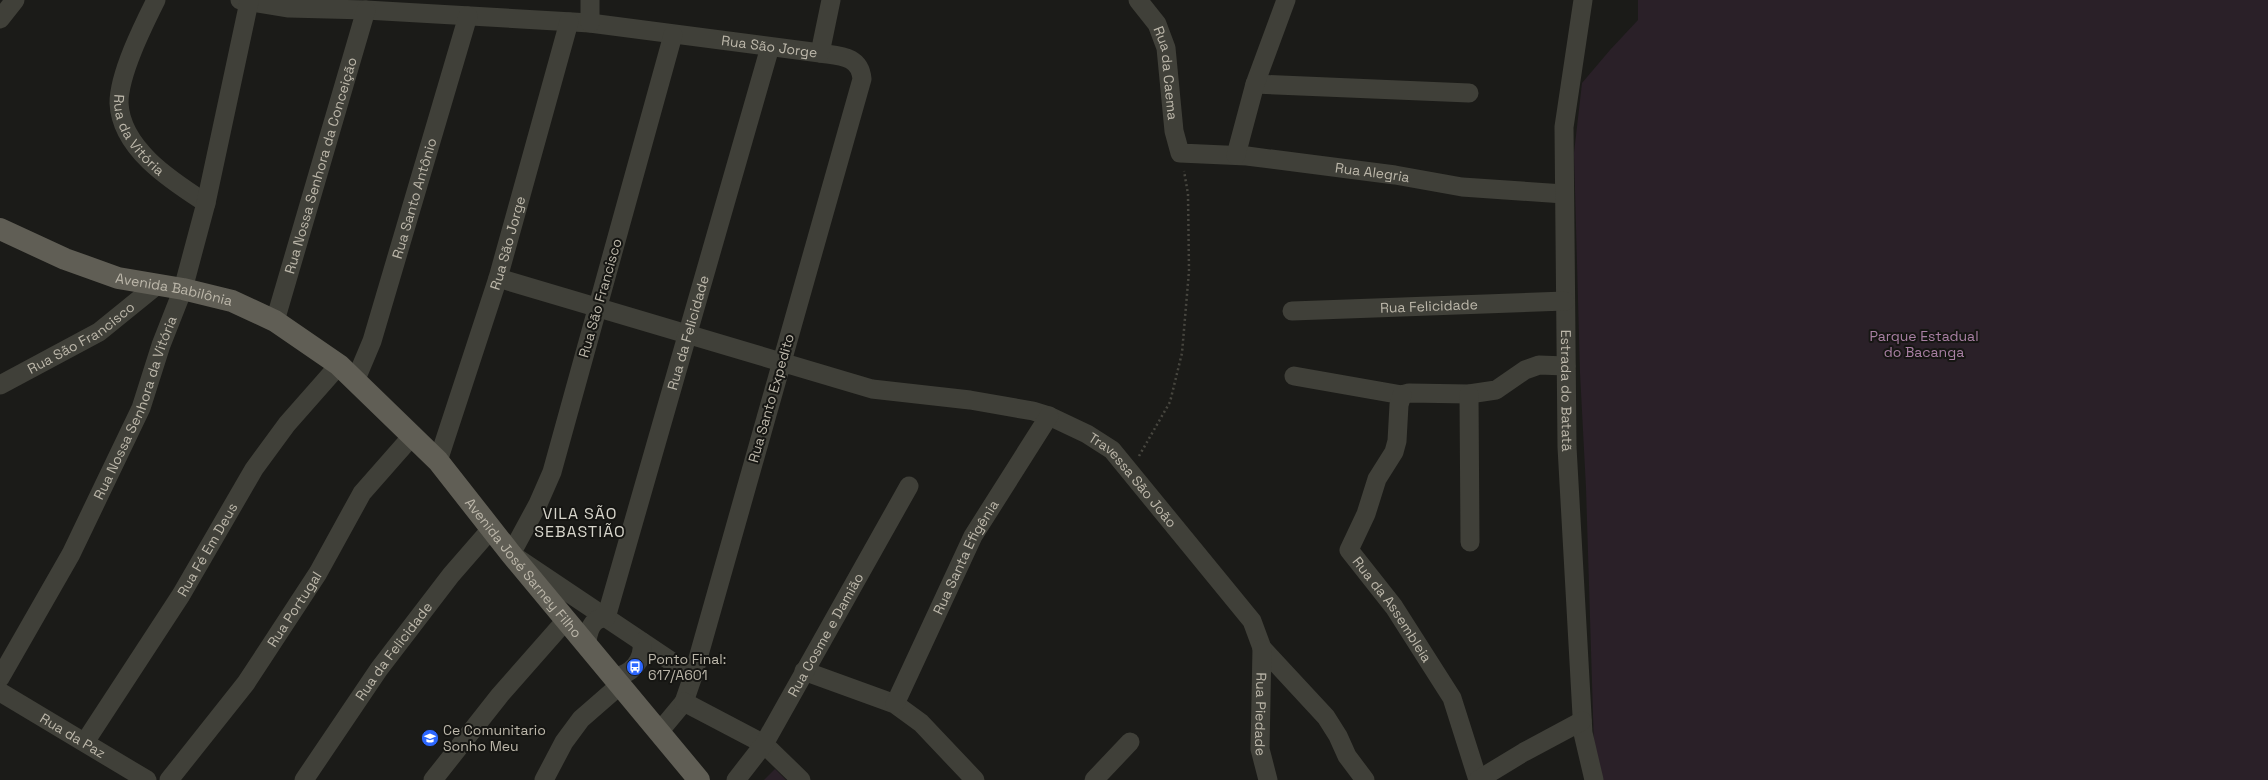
<svg xmlns="http://www.w3.org/2000/svg" width="2268" height="780" font-family="'Space Grotesk',sans-serif">
<style>
.green{fill:#2a2028}
.lines{fill:none;stroke-linecap:round;stroke-linejoin:round}
.path{stroke:#47463f;stroke-width:2.5;stroke-dasharray:2 3;stroke-linecap:butt}
.minor{stroke:#404039;stroke-width:19}
.major{stroke:#605e55;stroke-width:22}
.labels{text-anchor:middle;stroke-width:4;stroke-linejoin:round;paint-order:stroke}
.street-label{font-size:14px;fill:#bcb7aa;stroke:#161613}
.park-label{font-size:14px;fill:#a87fa3;stroke:#161613}
.poi-label{font-size:14px;fill:#bcb7aa;stroke:#161613;text-anchor:start}
.quarter-label{font-size:16px;letter-spacing:1px;fill:#d7d5cb;stroke:#161613}
</style>
<rect width="100%" height="100%" fill="#1b1b18"/>
<g class="green">
<path d="M1638 0H2268V780H1595L1586 488 1580 373 1574 153 1582 83 1610 50 1638 20Z"/>
<path d="M775 769 786 780H764Z"/>
</g>
<g class="lines">
<path class="path" d="M1139 456 1170 402 1182 353 1189 271 1188 194 1184 171"/>
<g class="minor">
<path id="s1" d="M156 0C143 26 119 74 119 103 121 149 172 181 206 203"/>
<path id="s2" d="M240 0 289 8 366 10 590 23 820 53C839 56 860 55 862 79L693 676 684 702 659 732"/>
<path id="s3" d="M1138 0 1157 24 1166 48 1174 131 1180 153 1247 156 1395 175 1462 187 1564 194"/>
<path id="s4" d="M1583 0 1564 127 1567 447 1583 733 1594 780"/>
<path d="M0 19 15 0"/>
<path d="M590 23V0"/>
<path d="M673 35 552 472 538 504 511 554 693 676"/>
<path d="M820 53 831 0"/>
<path d="M1255 84 1469 93"/>
<path d="M1236 155 1255 84 1286 0"/>
<path id="s5" d="M498 278 872 389 970 400 1033 411 1049 416 1087 434 1112 450 1252 621 1262 648 1326 717 1338 736 1347 756 1365 780"/>
<path id="s6" d="M1292 311 1565 301"/>
<path id="s7" d="M275 321 366 10"/>
<path d="M1294 376 1402 395 1409 393 1469 394 1496 390 1525 370 1539 365 1566 366"/>
<path id="s8" d="M356 379 372 341 468 16"/>
<path id="s9" d="M0 385 99 332 157 285"/>
<path d="M1469 394 1470 542"/>
<path id="s10" d="M1402 395 1399 405 1397 441 1394 452 1377 479 1366 514 1349 550 1394 607 1452 698 1478 780"/>
<path id="s11" d="M438 461 498 278 569 22"/>
<path id="s12" d="M587 646C587 634 591 617 606 618L770 47"/>
<path id="s13" d="M1262 648 1260 749 1268 780"/>
<path d="M804 671 895 704 921 723 975 780"/>
<path d="M613 677C631 675 644 661 642 642"/>
<path id="s14" d="M0 678 71 554 141 408 161 345 183 289 206 203 249 2"/>
<path id="s15" d="M0 692 147 780"/>
<path d="M684 702 764 744 801 780"/>
<path id="s16" d="M895 704 973 536 1049 416"/>
<path id="s17" d="M85 742 181 595 254 469 287 424 339 365"/>
<path id="s18" d="M169 780 246 683 318 573 362 493 413 435"/>
<path id="s19" d="M304 780 379 669 451 575 491 529"/>
<path d="M433 780 500 695 566 620"/>
<path d="M544 780 564 742 581 719 620 685"/>
<path id="s20" d="M736 780 764 744 909 486"/>
<path d="M1094 780 1130 742"/>
<path d="M1478 780 1524 752 1582 721"/>
</g>
<path class="major" id="s21" d="M0 229 65 259 118 278 183 289 232 301 275 321 339 365 438 461 511 554 699 780"/>
</g>
<defs>
<symbol id="bus-disc" viewBox="-11 -11 22 22"><circle r="9.5" fill="#2c67ff" stroke="#161613"/><path d="M-5-6H5V4H4V6H2V4H-2V6H-4V4H-5ZM-3.5-4V0h7V-4ZM-3.5 1.2v1.5H-2V1.2ZM2 1.2v1.5H3.5V1.2Z" fill="#fff"/></symbol>
<symbol id="school-disc" viewBox="-11 -11 22 22"><circle r="9.5" fill="#2c67ff" stroke="#161613"/><path d="M0-5L7-2L0 1L-7-2ZM-4 1L0 2.5L4 1V4Q0 6-4 4Z" fill="#fff"/></symbol>
</defs>
<g fill-rule="evenodd">
<use href="#bus-disc" x="625" y="657" width="20" height="20"/>
<use href="#school-disc" x="420" y="728" width="20" height="20"/>
</g>
<g class="labels">
<g class="street-label">
<text dy="5" stroke="none"><textPath href="#s2" startOffset="532">Rua São Jorge</textPath></text>
<text dy="5" stroke="none"><textPath href="#s3" startOffset="81">Rua da Caema</textPath></text>
<text dy="5" stroke="none"><textPath href="#s1" startOffset="148">Rua da Vitória</textPath></text>
<text dy="5" stroke="none"><textPath href="#s7" startOffset="162">Rua Nossa Senhora da Conceição</textPath></text>
<text dy="5" stroke="none"><textPath href="#s3" startOffset="356">Rua Alegria</textPath></text>
<text dy="5" stroke="none"><textPath href="#s8" startOffset="190">Rua Santo Antônio</textPath></text>
<text dy="5" stroke="none"><textPath href="#s11" startOffset="229">Rua São Jorge</textPath></text>
<text dy="5" stroke="none"><textPath href="#s21" startOffset="185">Avenida Babilônia</textPath></text>
<text transform="translate(600 298) rotate(-74)" y="5">Rua São Francisco</text>
<text dy="5" stroke="none"><textPath href="#s6" startOffset="137">Rua Felicidade</textPath></text>
<text dy="5" stroke="none"><textPath href="#s12" startOffset="335">Rua da Felicidade</textPath></text>
<text dy="5" stroke="none"><textPath href="#s9" startOffset="94">Rua São Francisco</textPath></text>
<text dy="5" stroke="none"><textPath href="#s4" startOffset="392">Estrada do Batatã</textPath></text>
<text transform="translate(771 398) rotate(-74)" y="5">Rua Santo Expedito</text>
<text dy="5" stroke="none"><textPath href="#s14" startOffset="303">Rua Nossa Senhora da Vitória</textPath></text>
<text dy="5" stroke="none"><textPath href="#s5" startOffset="677">Travessa São João</textPath></text>
<text dy="5" stroke="none"><textPath href="#s17" startOffset="228">Rua Fé Em Deus</textPath></text>
<text dy="5" stroke="none"><textPath href="#s16" startOffset="163">Rua Santa Efigênia</textPath></text>
<text dy="5" stroke="none"><textPath href="#s21" startOffset="644">Avenida José Sarney Filho</textPath></text>
<text dy="5" stroke="none"><textPath href="#s18" startOffset="212">Rua Portugal</textPath></text>
<text dy="5" stroke="none"><textPath href="#s10" startOffset="240">Rua da Assembleia</textPath></text>
<text dy="5" stroke="none"><textPath href="#s20" startOffset="171">Rua Cosme e Damião</textPath></text>
<text dy="5" stroke="none"><textPath href="#s19" startOffset="157">Rua da Felicidade</textPath></text>
<text dy="5" stroke="none"><textPath href="#s13" startOffset="66">Rua Piedade</textPath></text>
<text dy="5" stroke="none"><textPath href="#s15" startOffset="85">Rua da Paz</textPath></text>
</g>
<g class="park-label">
<text x="1924" y="341">Parque Estadual<tspan x="1924" dy="16">do Bacanga</tspan></text>
</g>
<g class="poi-label">
<text x="648" y="664">Ponto Final:<tspan x="648" dy="16">617/A601</tspan></text>
<text x="443" y="735">Ce Comunitario<tspan x="443" dy="16">Sonho Meu</tspan></text>
</g>
<g class="quarter-label">
<text x="580" y="519">VILA SÃO<tspan x="580" dy="18">SEBASTIÃO</tspan></text>
</g>
</g>
</svg>
